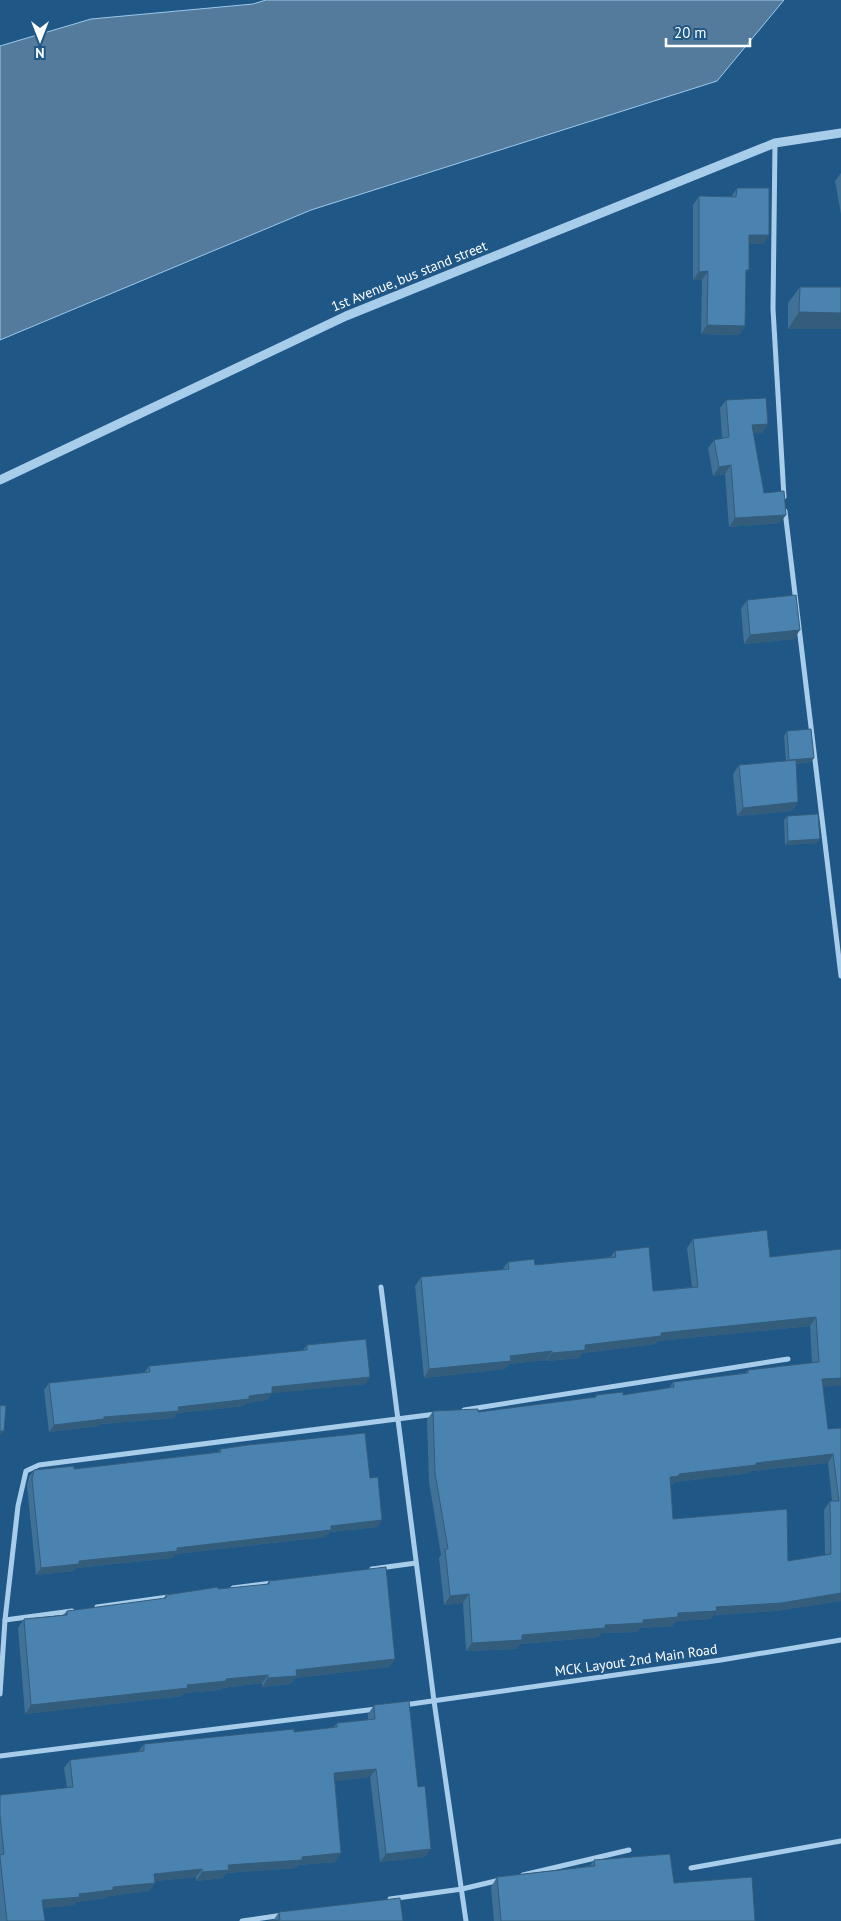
<svg xmlns="http://www.w3.org/2000/svg" width="841" height="1921" font-family="'PT Sans',sans-serif">
<style>
.water{fill:#547b9c;stroke:#9bc9ec}
.lines{fill:none;stroke-linecap:round;stroke-linejoin:round}
.minor{stroke:#a8cdea;stroke-width:5}
.tertiary{stroke:#a8cdea;stroke-width:9}
.wall{fill:#407197;fill-rule:evenodd}
.shaded-wall{fill:#345c7b}
.building{fill:#4b83b0;stroke:#345c7b;fill-rule:evenodd}
.labels{text-anchor:middle;stroke-width:4;stroke-linejoin:round;paint-order:stroke}
.street-label{font-size:14px;fill:#fff;stroke:#1f5786}
</style>
<rect width="100%" height="100%" fill="#1f5786"/>
<path class="water" d="M266 0H784L717 81 311 210 0 340V46L91 19 253 4Z"/>
<g class="lines">
<g class="minor">
<path d="M775 143 773 309 784 497"/>
<path d="M785 511 841 976"/>
<path d="M381 1287 434 1701 466 1921"/>
<path d="M464 1410 788 1359"/>
<path d="M372 1569 416 1563"/>
<path d="M233 1588 272 1583"/>
<path d="M97 1607 168 1597"/>
<path d="M5 1620 18 1506 26 1471 39 1465 436 1414"/>
<path d="M0 1694 5 1620 72 1611"/>
<path d="M404 1705 721 1660 841 1640"/>
<path d="M0 1756 376 1709"/>
<path d="M691 1868 841 1841"/>
<path d="M523 1875 629 1850"/>
<path d="M390 1899 462 1889 500 1880"/>
<path d="M242 1921 283 1915"/>
</g>
<path class="tertiary" d="M0 480 346 316 775 143 841 133"/>
</g>
<g class="wall">
<path d="M841 173V214L835 181Z"/>
<path d="M737 188 769 235 763 244H749L746 275 745 326 739 335 701 334 702 280H693V205L699 196 731 197Z"/>
<path d="M800 287H841V329H788V303Z"/>
<path d="M726 400 768 424 762 433H753L764 493 780 523 729 527 725 474 713 476 708 448 714 440 722 438 720 408Z"/>
<path d="M747 600 794 639 744 644 741 609Z"/>
<path d="M787 731 811 762 796 764 798 802 792 811 737 816 733 774 739 765 786 761 784 736Z"/>
<path d="M787 816 817 843 785 845 784 820Z"/>
<path d="M693 1239 770 1257 841 1249 823 1387 828 1429 841 1428V1601L775 1611 714 1615 711 1619 676 1621 672 1626 640 1628 637 1632 601 1633 599 1637 520 1644 516 1649 466 1651 463 1603 444 1605 439 1558 441 1555 429 1482 427 1420 433 1411 478 1412 594 1398 596 1395H623L669 1388 673 1382 745 1373 748 1370 812 1363 810 1326 658 1341 655 1344 583 1353 579 1358 546 1361V1360L509 1364 505 1369 424 1378 415 1286 421 1277 502 1270 508 1262 535 1265 610 1257 615 1251 653 1291 692 1287 687 1248ZM828 1463 832 1501H830L824 1510 825 1555 788 1561 673 1519 671 1485H673L675 1482 750 1473 751 1471Z"/>
<path d="M307 1345 370 1377 365 1384 272 1393 267 1400 246 1403 244 1406 177 1413 174 1418 101 1424 99 1426 49 1432 44 1390 49 1383 144 1373 149 1366 302 1351Z"/>
<path d="M220 1449 370 1478 378 1527 329 1532 326 1537 175 1554 172 1558 76 1568 74 1571 36 1575 27 1486 29 1477 34 1470 74 1469 218 1452Z"/>
<path d="M269 1581 395 1659 389 1667 295 1678 291 1684 262 1687V1683L222 1688 220 1690 184 1693 182 1696 25 1714 18 1628 24 1619 63 1615 67 1611 163 1599 166 1595 266 1585Z"/>
<path d="M374 1705 425 1857 380 1862 370 1777 335 1781 341 1853 335 1862 298 1865 296 1868 226 1873 223 1878 196 1881V1877L155 1881V1883L149 1891 109 1896 107 1898 76 1902 74 1905 43 1908 45 1921H0V1795L67 1788 64 1768 70 1760 138 1752 144 1744 294 1732 333 1728 337 1723 368 1720V1714Z"/>
<path d="M594 1860 674 1883 755 1921H494L491 1887 497 1877 590 1866Z"/>
<path d="M279 1912 403 1921H273Z"/>
</g>
<g class="shaded-wall">
<path d="M749 235H769L763 244H743Z"/>
<path d="M708 271 702 280H693L699 272Z"/>
<path d="M799 312 841 313V329H788Z"/>
<path d="M707 325 745 326 739 335 701 334Z"/>
<path d="M768 424 762 433 746 434 752 425Z"/>
<path d="M731 465 725 474 713 476 719 467Z"/>
<path d="M786 515 780 523 729 527 735 518Z"/>
<path d="M800 630 794 639 744 644 750 635Z"/>
<path d="M814 758 811 762 786 765 789 760Z"/>
<path d="M798 802 792 811 737 816 743 808Z"/>
<path d="M820 839 817 843 785 845 788 841Z"/>
<path d="M816 1317 810 1326 658 1341 655 1344 583 1353 579 1358 546 1361 552 1353 585 1345 661 1333Z"/>
<path d="M552 1351 546 1360 509 1364 505 1369 424 1378 429 1369 510 1356Z"/>
<path d="M370 1377 365 1384 267 1394 272 1387Z"/>
<path d="M841 1378V1386L816 1387 822 1379Z"/>
<path d="M272 1393 267 1400 246 1403 244 1406 177 1413 174 1418 101 1424 99 1426 49 1432 54 1425 104 1417 249 1396Z"/>
<path d="M0 1431H4L0 1436Z"/>
<path d="M833 1454 828 1463 751 1471 750 1473 675 1482 673 1485 664 1486 670 1477 679 1474 756 1463Z"/>
<path d="M382 1520 378 1527 329 1532 326 1537 175 1554 172 1558 76 1568 74 1571 36 1575 41 1568 79 1561 331 1526Z"/>
<path d="M841 1593V1601L775 1611 714 1615 711 1619 676 1621 672 1626 640 1628 637 1632 601 1633 599 1637 520 1644 516 1649 466 1651 472 1643 522 1635 643 1620 678 1613 716 1607Z"/>
<path d="M469 1594 463 1603 444 1605 450 1596Z"/>
<path d="M395 1659 389 1667 295 1678 291 1684 262 1687 268 1678 296 1670Z"/>
<path d="M268 1675 262 1683 222 1688 220 1690 184 1693 182 1696 25 1714 31 1705 226 1679Z"/>
<path d="M376 1769 370 1777 328 1782 334 1773Z"/>
<path d="M431 1849 425 1857 380 1862 386 1854Z"/>
<path d="M341 1853 335 1862 298 1865 296 1868 226 1873 223 1878 196 1881 202 1872 228 1865Z"/>
<path d="M202 1869 196 1877 148 1882 154 1874Z"/>
<path d="M155 1883 149 1891 109 1896 107 1898 76 1902 74 1905 36 1909 42 1900 113 1887Z"/>
</g>
<g class="building">
<path d="M737 188H769V235H749V270H746L745 326 707 325 708 271 699 272V196L736 197Z"/>
<path d="M800 287H841V313L799 312Z"/>
<path d="M766 398 768 424 752 425 764 493 784 491 786 515 735 518 731 465 719 467 714 440 729 437 726 400Z"/>
<path d="M796 595 800 630 750 635 747 600Z"/>
<path d="M811 729 814 758 789 760 787 731Z"/>
<path d="M796 760 798 802 743 808 739 765Z"/>
<path d="M818 814 820 839 788 841 787 816Z"/>
<path d="M767 1230 770 1257 841 1249V1378L822 1379 828 1429 841 1428V1593L781 1603 716 1607 717 1611 678 1613V1617L643 1620V1623L605 1625V1628L522 1635V1640L472 1643 469 1594 450 1596 445 1549H448L435 1473 433 1411 478 1409V1412L596 1397V1395L623 1392V1395L674 1387 673 1382 748 1373V1370L819 1362 816 1317 661 1333V1336L585 1345V1350L552 1353V1351L510 1356 511 1361 429 1369 421 1277 509 1269 508 1262 534 1259 535 1265 616 1257 615 1251 649 1247 653 1291 698 1287 693 1239ZM833 1454 839 1501H830L831 1554 788 1561 787 1509 673 1519 670 1477 679 1476V1474L756 1465V1463Z"/>
<path d="M366 1339 370 1377 272 1387V1393L249 1396V1399L178 1407 179 1411 104 1417V1419L54 1425 49 1383 150 1372 149 1366 307 1350V1345Z"/>
<path d="M0 1405 6 1406 4 1431H0Z"/>
<path d="M365 1433 370 1478 378 1477 382 1520 331 1526V1530L177 1548V1551L79 1561V1564L41 1568 32 1479 34 1470 74 1466V1469L221 1452 220 1449 248 1445Z"/>
<path d="M386 1567 395 1659 296 1670 297 1676 268 1678V1675L226 1679V1681L187 1685 188 1688 31 1705 24 1619 67 1615V1611L166 1598V1595L218 1587V1589L269 1584V1581Z"/>
<path d="M409 1701 418 1787 425 1786 431 1849 386 1854 376 1769 334 1773 341 1853 302 1857V1860L228 1865 229 1870 202 1872V1869L154 1874 155 1883 113 1887V1890L79 1894 80 1897 42 1900 45 1921H7L0 1857V1855L4 1854 0 1815V1795L73 1787 70 1760 144 1751V1744L294 1729V1732L337 1727V1723L375 1719 374 1705Z"/>
<path d="M670 1854 674 1883 752 1877 755 1921H501L497 1877 595 1866 594 1860Z"/>
<path d="M400 1898 403 1921H269L280 1920 279 1912Z"/>
</g>
<g class="labels">
<g class="street-label">
<text transform="translate(409 276) rotate(-22)" y="5">1st Avenue, bus stand street</text>
<text transform="translate(636 1660) rotate(-8)" y="5">MCK Layout 2nd Main Road</text>
</g>
</g>
<g transform="translate(40 40) rotate(180)" stroke="#1f5786" stroke-width="4" paint-order="stroke">
<path d="M0-4L9 19L0 12L-9 19Z" fill="#ffffff"/>
<text y="-8" font-size="14" font-weight="bold" text-anchor="middle" fill="#ffffff">N</text>
</g>
<path d="M666 38v8h84v-8" fill="none" stroke="#ffffff" stroke-width="2.5"/>
<text x="674" y="38" font-size="15" fill="#ffffff" stroke="#1f5786" stroke-width="4" paint-order="stroke">20 m</text>
</svg>
